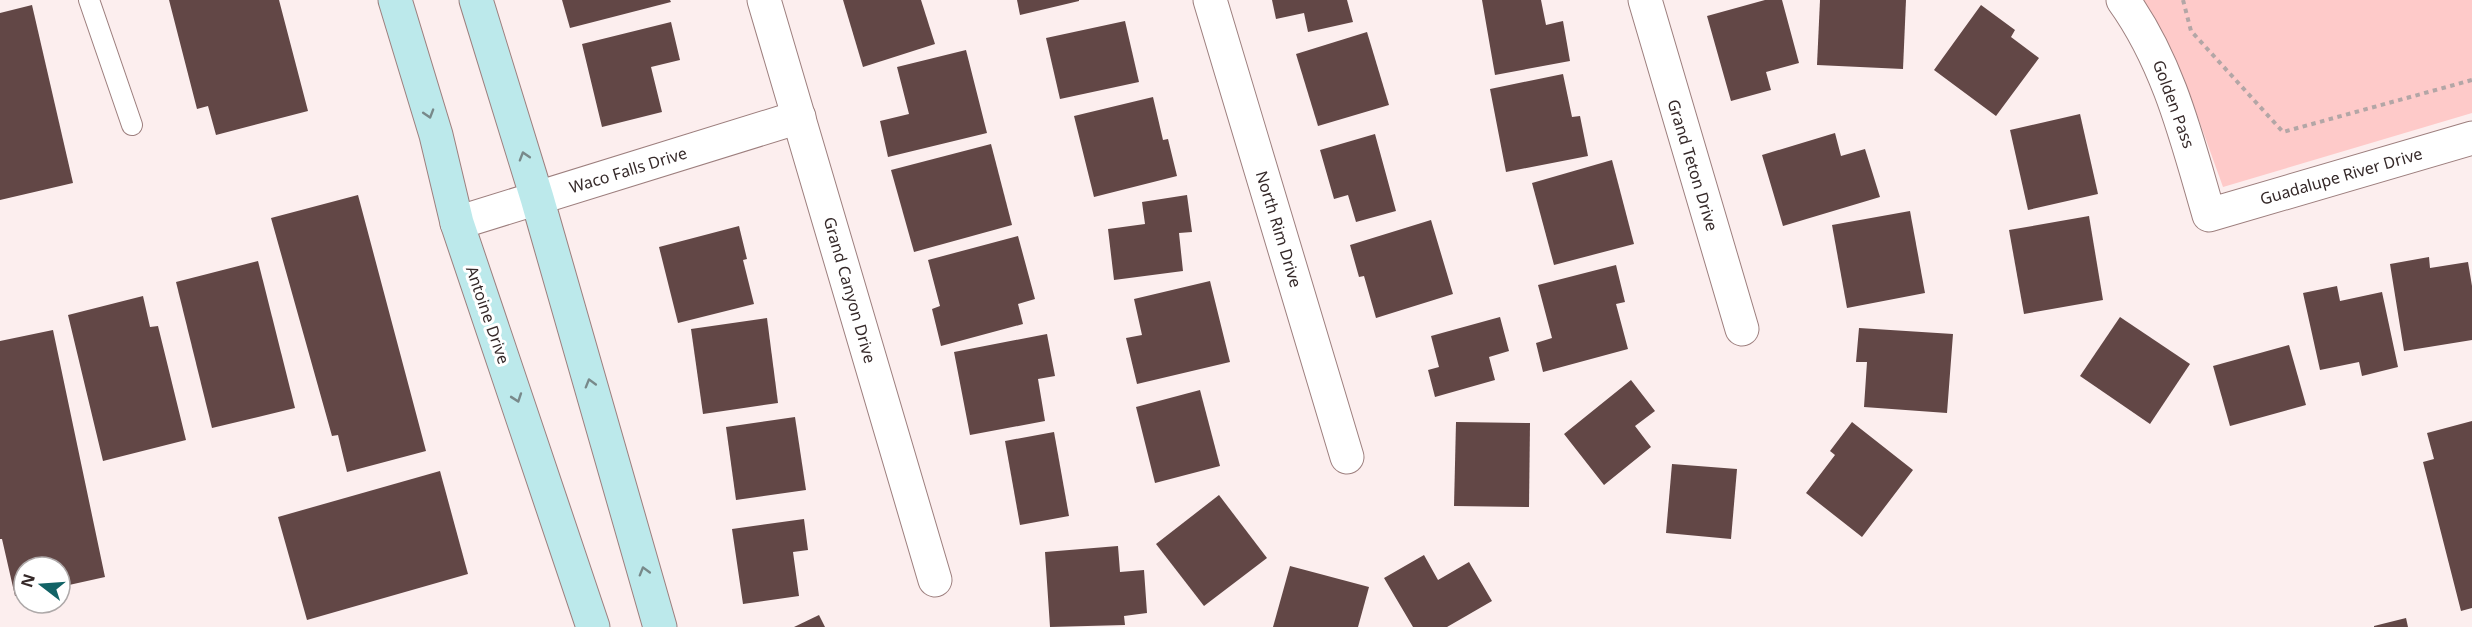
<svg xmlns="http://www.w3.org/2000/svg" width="2472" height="627" font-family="'Noto Sans',sans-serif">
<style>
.green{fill:#fecac9}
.building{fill:#624746}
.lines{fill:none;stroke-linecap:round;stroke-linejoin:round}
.lane-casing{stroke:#9d7f7e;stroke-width:22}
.street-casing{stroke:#9d7f7e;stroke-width:35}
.secondary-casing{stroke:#9d7f7e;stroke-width:35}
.path{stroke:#b3a6a6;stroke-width:4;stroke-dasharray:4.5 4.5;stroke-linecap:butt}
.lane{stroke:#fff;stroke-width:20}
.street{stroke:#fff;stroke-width:33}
.secondary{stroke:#bce9eb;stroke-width:33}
.oneway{stroke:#78898a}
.labels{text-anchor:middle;stroke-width:6;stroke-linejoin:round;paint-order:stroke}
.street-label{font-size:16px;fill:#352929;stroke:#fff}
</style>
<rect width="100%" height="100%" fill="#fceeee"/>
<path class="green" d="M2135 0H2472V113L2223 187 2183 76Z"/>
<g class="building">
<path d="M169 0H279L308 111 216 135 208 106 197 109Z"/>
<path d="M562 0H670L671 2 570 28Z"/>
<path d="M843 0H921L935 44 863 67Z"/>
<path d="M1017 0H1079V1L1020 15Z"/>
<path d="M1272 0H1347L1353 22 1308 32 1304 13 1276 19Z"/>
<path d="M1482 0H1541L1546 25 1563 21 1570 61 1495 75Z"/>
<path d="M1765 0H1782L1799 63 1766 72 1771 90 1731 101 1707 16Z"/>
<path d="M1820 0H1906L1903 69 1817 65Z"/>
<path d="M32 5 73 183 0 200V13Z"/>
<path d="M1981 5 2015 30 2011 37 2039 58 1996 116 1934 70Z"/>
<path d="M1125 21 1139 82 1060 99 1046 38Z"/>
<path d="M671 22 680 60 651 67 662 112 602 127 582 44Z"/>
<path d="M1367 32 1389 105 1318 126 1296 54Z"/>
<path d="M966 50 987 133 888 157 880 121 909 114 897 67Z"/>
<path d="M1563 74 1572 117 1580 116 1588 156 1506 172 1490 89Z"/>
<path d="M1153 97 1163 140 1168 139 1177 176 1094 197 1074 116Z"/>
<path d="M2080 114 2098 194 2028 210 2010 130Z"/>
<path d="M1835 133 1841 156 1865 149 1880 197 1783 226 1762 155Z"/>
<path d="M1375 134 1396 211 1356 222 1348 195 1334 199 1320 150Z"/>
<path d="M991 144 1012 225 914 252 891 170Z"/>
<path d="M1612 160 1634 244 1554 265 1532 183Z"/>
<path d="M358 195 426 451 347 472 338 435 332 436 271 218Z"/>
<path d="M1187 195 1192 232 1179 233 1183 271 1114 280 1108 229 1145 224 1142 202Z"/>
<path d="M1910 211 1925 293 1847 308 1832 225Z"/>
<path d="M2089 216 2103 300 2024 314 2009 230Z"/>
<path d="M1431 220 1453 294 1376 318 1364 276 1359 277 1350 245Z"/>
<path d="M739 226 747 259 743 260 754 304 678 323 659 247Z"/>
<path d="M1018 236 1035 299 1018 304 1023 324 941 346 932 309 940 306 928 260Z"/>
<path d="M2429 257 2430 268 2468 262 2472 286V340L2404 351 2390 264Z"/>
<path d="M258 261 295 408 212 428 176 282Z"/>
<path d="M1616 265 1625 302 1616 304 1628 349 1543 372 1536 343 1552 338 1538 285Z"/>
<path d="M1210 281 1230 362 1137 384 1126 338 1142 335 1134 299Z"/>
<path d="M2337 286 2340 301 2382 292 2398 367 2362 376 2359 362 2320 370 2303 293Z"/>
<path d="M143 296 150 327 158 326 186 440 103 461 68 315Z"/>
<path d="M1500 317 1509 351 1489 357 1495 380 1435 397 1428 370 1439 367 1431 336Z"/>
<path d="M2120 317 2190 364 2150 424 2080 376Z"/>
<path d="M767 318 778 403 703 414 691 329Z"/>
<path d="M1859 328 1953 334 1947 413 1864 407 1867 362H1856Z"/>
<path d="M53 330 105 577 60 587V567H24V594L15 596 2 539H0V341Z"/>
<path d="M1047 334 1055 376 1038 379 1045 421 970 435 954 352Z"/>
<path d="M2289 345 2306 405 2230 426 2213 366Z"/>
<path d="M1631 380 1655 411 1635 426 1651 447 1604 485 1564 434Z"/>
<path d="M1200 390 1220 466 1155 483 1136 407Z"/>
<path d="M795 417 806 490 736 500 726 427Z"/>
<path d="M2472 421V608L2461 611 2423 462 2434 459 2427 433Z"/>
<path d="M1456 422 1530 423 1529 507 1454 506Z"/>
<path d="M1852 422 1913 470 1862 537 1806 493 1835 455 1830 451Z"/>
<path d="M1054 432 1069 516 1020 525 1005 441Z"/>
<path d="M1672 464 1737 469 1731 539 1666 533Z"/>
<path d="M440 471 468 574 307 620 278 517Z"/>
<path d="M1219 495 1267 558 1204 606 1156 544Z"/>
<path d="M804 519 808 550 793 552 799 596 743 604 732 529Z"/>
<path d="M1118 546 1120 572 1144 570 1147 613 1124 616 1125 625 1050 627 1045 552Z"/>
<path d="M1424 555 1438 580 1469 562 1492 601 1447 627H1413L1384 578Z"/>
<path d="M1290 566 1369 587 1358 627H1273Z"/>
<path d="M819 615 825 627H794Z"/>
<path d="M2406 618 2408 627H2374V626Z"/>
</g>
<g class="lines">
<defs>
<path id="lane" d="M89 0 132 125"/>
<g id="street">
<path d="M764 0 935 580"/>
<path d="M1210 0 1347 457"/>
<path d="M1645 0 1742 329"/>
<path d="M2123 0C2169 64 2187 140 2209 215L2472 138"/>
<path d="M457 223 799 117"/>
</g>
<g id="secondary">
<path d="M395 0 436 135 457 223 593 627"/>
<path d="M476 0 537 198 660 627"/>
</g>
</defs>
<use href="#lane" class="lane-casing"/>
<use href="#street" class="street-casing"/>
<use href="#secondary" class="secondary-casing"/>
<path class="path" d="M2183 0 2191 31 2283 132 2472 80"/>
<use href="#lane" class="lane"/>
<use href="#street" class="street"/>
<use href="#secondary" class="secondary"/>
</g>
<defs><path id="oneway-chevron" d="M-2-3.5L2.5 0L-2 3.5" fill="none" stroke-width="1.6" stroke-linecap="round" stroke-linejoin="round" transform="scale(1.5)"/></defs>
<g class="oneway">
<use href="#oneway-chevron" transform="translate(429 114) rotate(73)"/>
<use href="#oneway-chevron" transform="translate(524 156) rotate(-107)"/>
<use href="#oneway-chevron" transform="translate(590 383) rotate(-106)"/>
<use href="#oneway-chevron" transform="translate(517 398) rotate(71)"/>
<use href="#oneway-chevron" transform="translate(644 571) rotate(-106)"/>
</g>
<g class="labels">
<g class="street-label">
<text transform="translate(2174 104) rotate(70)" y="6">Golden Pass</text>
<text transform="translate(1693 165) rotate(73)" y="6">Grand Teton Drive</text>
<text transform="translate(628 170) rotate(-17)" y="6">Waco Falls Drive</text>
<text transform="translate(2341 176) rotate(-16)" y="6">Guadalupe River Drive</text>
<text transform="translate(1279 229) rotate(73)" y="6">North Rim Drive</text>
<text transform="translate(850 290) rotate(74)" y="6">Grand Canyon Drive</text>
<text transform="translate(488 315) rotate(71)" y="6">Antoine Drive</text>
</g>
</g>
<g transform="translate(42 585) rotate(287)"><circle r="28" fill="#ffffff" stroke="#aea9a9" stroke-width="1.5"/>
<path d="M0-4.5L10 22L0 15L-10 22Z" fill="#126366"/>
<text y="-9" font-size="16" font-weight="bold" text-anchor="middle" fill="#352929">N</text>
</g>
</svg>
